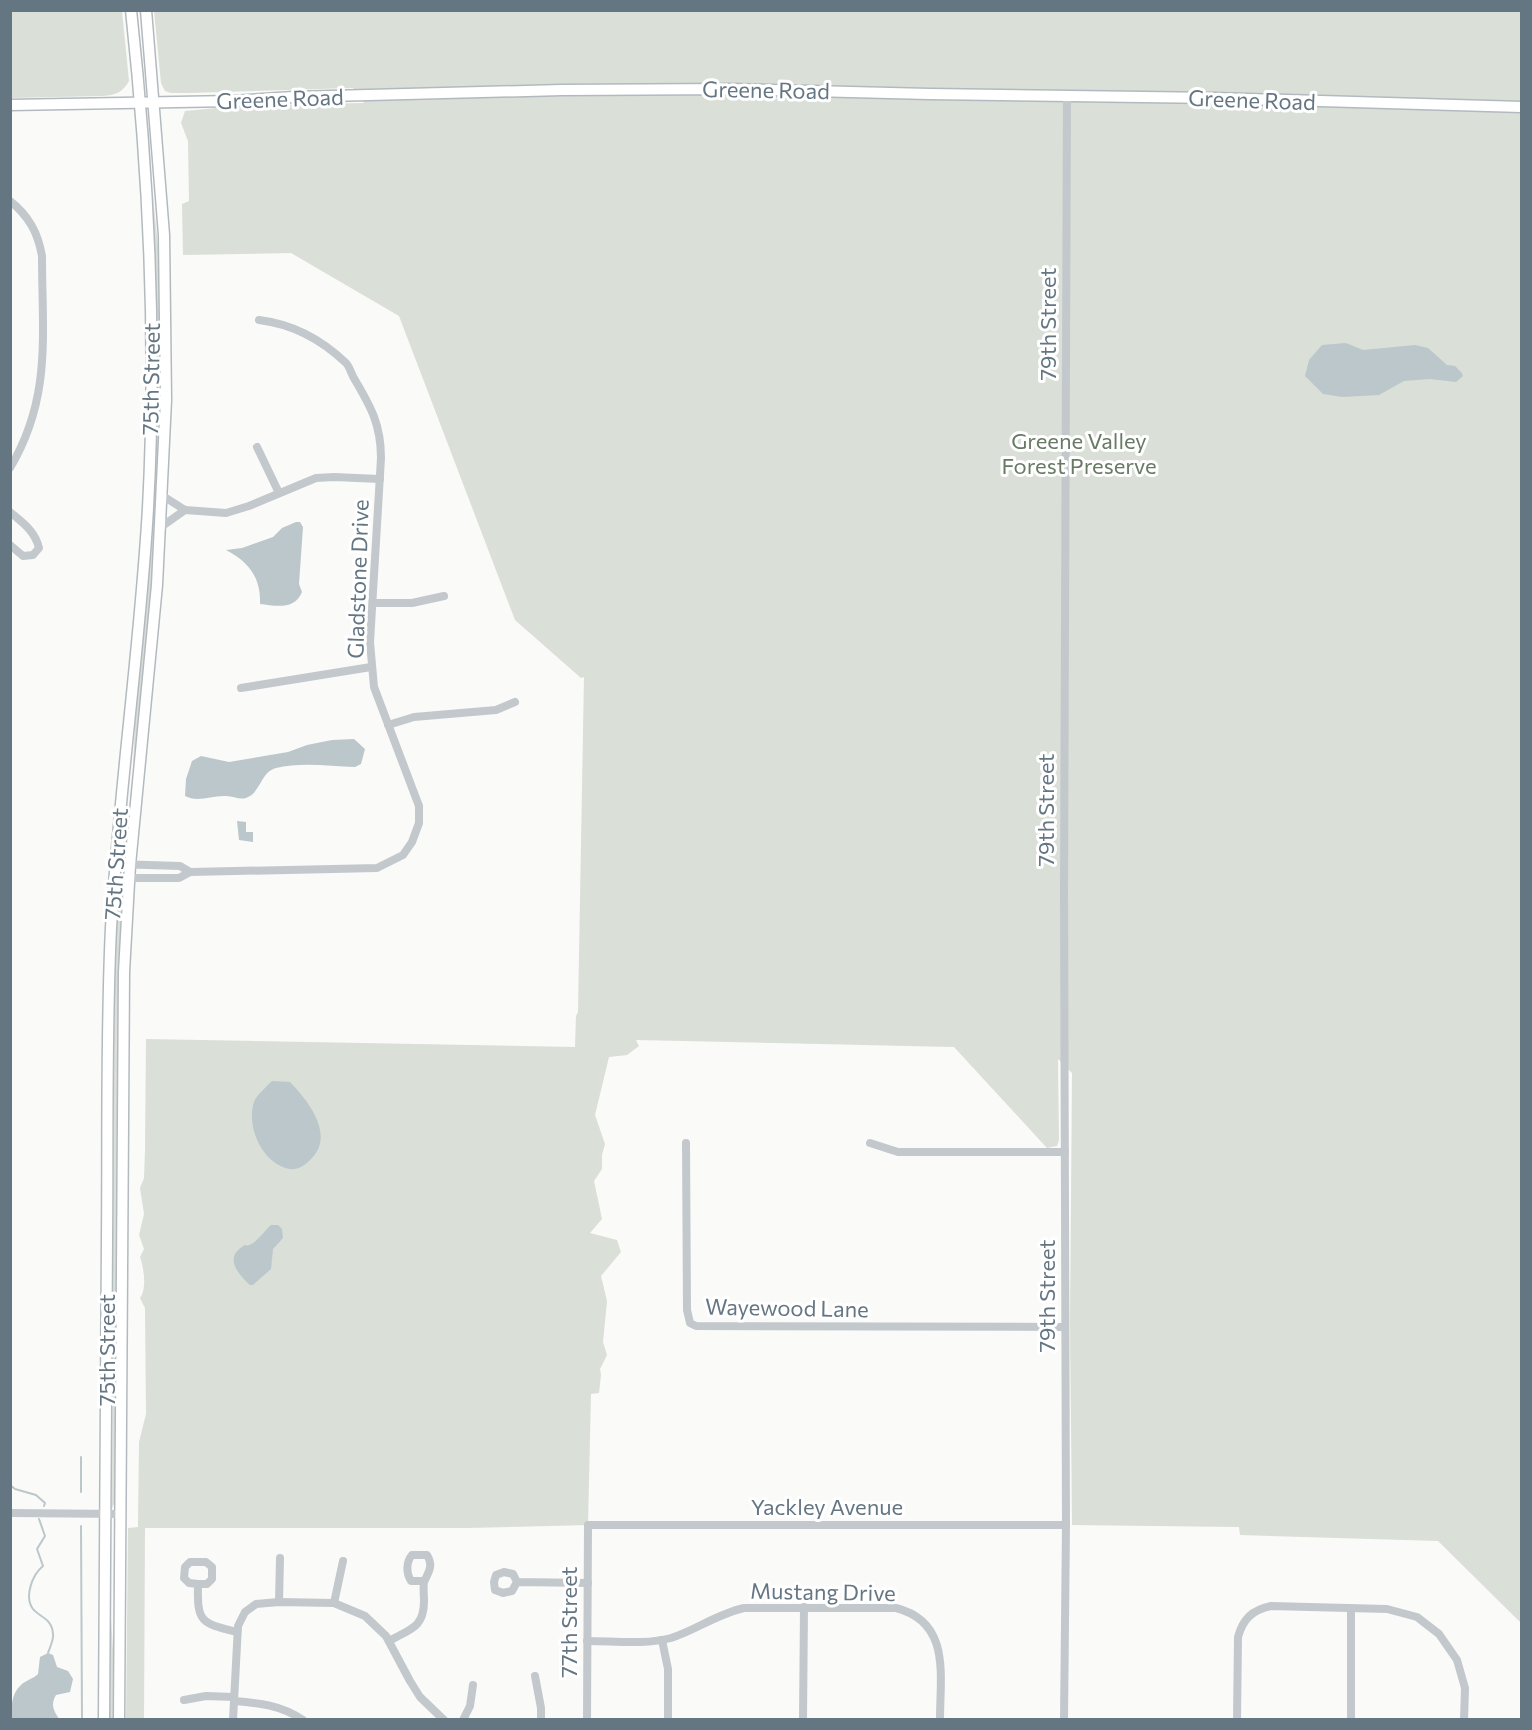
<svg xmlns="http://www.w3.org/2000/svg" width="1532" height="1730" font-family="Commissioner,sans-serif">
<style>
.green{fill:#dadfd7}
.water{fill:#bbc7cb}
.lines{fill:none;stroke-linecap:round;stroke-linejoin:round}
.stream{stroke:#bbc7cb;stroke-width:2}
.secondary-casing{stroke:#b3babf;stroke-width:13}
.street{stroke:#c3c8cc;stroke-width:8}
.secondary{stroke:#fff;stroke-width:10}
.labels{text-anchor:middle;stroke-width:6;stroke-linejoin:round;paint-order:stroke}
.street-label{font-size:22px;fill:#657683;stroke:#fff}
.park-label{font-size:22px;fill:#687a64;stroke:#fff}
</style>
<rect width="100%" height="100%" fill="#fafaf8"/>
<g class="green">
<path d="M10 11H122L129 81C123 92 116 95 103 96L11 98Z"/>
<path d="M154 11H1521V1623L1438 1541 1240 1535 1239 1527 1072 1525 1070 1326 1072 1073 1058 1059 1059 1140 1057 1146 1047 1148 954 1047 636 1040 639 1046 627 1055 609 1057 595 1115 605 1144 602 1155V1169L594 1181 602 1219 590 1233 617 1240 621 1252 601 1276 607 1301 603 1342 607 1355 600 1369 601 1375 599 1393 591 1394 588 1525 467 1528H145L144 1719 126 1720 128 1528 138 1527 139 1442 146 1414 145 1308 140 1298C147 1289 144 1268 140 1257L144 1249 139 1235 144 1214 140 1188 144 1178 145 1151 146 1039 575 1047 576 1016 578 1012 584 677 581 678 515 620 399 316 291 253 183 255 182 204 189 201 188 141 181 123 185 111 249 105 364 103 353 88 189 93H171L165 91 161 83Z"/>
<path d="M153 198 160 264 162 405 152 593 133 767 136 701 152 523 156 429 157 321Z"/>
<path d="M122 883 118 1025 116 1500 112 1508 114 998 118 896Z"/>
<path d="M110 1602 114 1666V1719L109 1720Z"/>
</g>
<g class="water">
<path d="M1346 343 1363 350 1415 345 1428 348 1447 365 1455 366 1462 373 1463 376 1456 382 1430 379 1404 381 1379 395 1342 397 1323 394 1305 376 1309 360 1322 345Z"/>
<path d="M296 522H300L303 527 299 584 302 592C295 610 276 606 260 604 261 578 249 562 226 550L242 548 273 537 282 528Z"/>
<path d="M354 739 365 749 361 764 355 767C330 766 300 762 276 768 261 772 261 791 248 797 241 801 234 796 226 796 212 795 198 803 185 796L186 779 192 761 201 756 229 762 288 752 307 745 332 740Z"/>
<path d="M237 821 246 822V832H253V842L239 840Z"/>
<path d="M272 1081 290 1082C309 1102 336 1136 310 1160 304 1166 298 1170 289 1169 262 1163 246 1127 254 1102 257 1095 266 1087 272 1081Z"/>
<path d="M271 1225H278L282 1229 283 1238 273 1249 271 1269 253 1285H250C239 1275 224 1259 242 1247 248 1242 244 1248 251 1244 258 1241 265 1230 271 1225Z"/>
<path d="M48 1653 53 1655 57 1667 68 1671 73 1679 70 1692 56 1695C50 1705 54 1711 59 1719H12C11 1708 11 1694 21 1685 26 1680 33 1679 38 1674L40 1657Z"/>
</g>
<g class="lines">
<g class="stream">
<path d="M81 1457V1492"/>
<path d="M10 1485 15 1489 36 1495 45 1503 44 1506"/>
<path d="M39 1519 45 1536 37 1549 43 1566C32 1575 24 1597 33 1609 39 1617 52 1618 53 1634 54 1639 50 1647 48 1653"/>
<path d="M81 1526 82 1720"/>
</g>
<defs>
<g id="secondary">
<path d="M10 105 233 101 293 97 562 90 729 89 929 94 1215 98 1522 107"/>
<path d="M104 1720C105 1559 106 1398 107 1238 108 1135 106 1031 111 928 119 788 140 649 148 508 157 342 149 176 131 10"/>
<path d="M119 1720 124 972 130 865 157 585 166 400 164 235 146 10"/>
</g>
</defs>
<use href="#secondary" class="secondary-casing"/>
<g class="street">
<path d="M10 201C29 216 38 233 42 256 42 335 52 397 10 468"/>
<path d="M257 447 279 493"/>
<path d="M163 496 185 510 226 513 249 506 316 478 334 477 380 479"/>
<path d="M10 512C23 523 35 531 39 548L33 555 23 556 10 545"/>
<path d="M161 527 185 510"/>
<path d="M373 603H412L444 596"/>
<path d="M241 688 371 667"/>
<path d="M388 725 414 717 496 710 515 702"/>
<path d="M115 864 180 866 190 872"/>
<path d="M114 878H179L190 872 377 868 403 855 412 842 419 823V806L374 687 370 642 381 458C381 425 371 407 355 380 351 374 350 367 346 363 322 340 292 324 259 320"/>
<path d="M686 1143 687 1310 690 1323 696 1326 1065 1327"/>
<path d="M870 1143 898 1152H1065"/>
<path d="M10 1513 121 1514"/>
<path d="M517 1582 513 1574 504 1572 496 1575 494 1582 495 1590 503 1593 512 1591 517 1582 588 1583"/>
<path d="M198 1584 189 1583 184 1578 185 1567 190 1562H206L212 1567V1579L207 1584H198C197 1623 201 1623 237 1632"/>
<path d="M279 1602 280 1558"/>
<path d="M334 1603 343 1561"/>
<path d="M662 1640 668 1669V1720"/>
<path d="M389 1641C410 1629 424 1628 424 1601 424 1596 423 1587 424 1582 428 1572 434 1567 427 1555H412C406 1562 406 1573 411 1581H424"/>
<path d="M587 1641C614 1641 645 1645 671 1638 696 1630 717 1614 744 1608H896C951 1622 940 1675 940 1720"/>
<path d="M535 1676 541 1708V1720"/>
<path d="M184 1700 206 1696 234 1697"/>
<path d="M234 1701C259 1703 281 1705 303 1720"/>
<path d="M233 1720 238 1626 245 1612 256 1604 279 1602 334 1603 365 1616 386 1636 410 1681 420 1697 444 1720"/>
<path d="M463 1720 470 1706 473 1685"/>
<path d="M587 1720 588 1525H1066"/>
<path d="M803 1720 804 1607"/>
<path d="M1064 1720 1066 1525 1064 891 1067 95"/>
<path d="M1237 1720 1238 1637C1243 1619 1252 1610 1271 1606L1387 1609 1417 1617 1439 1634 1457 1660 1465 1688 1464 1720"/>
<path d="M1351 1720V1608"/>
</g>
<use href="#secondary" class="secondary"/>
</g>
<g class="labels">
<g class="street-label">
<text transform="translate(766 90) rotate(1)" y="8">Greene Road</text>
<text transform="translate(280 99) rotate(-2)" y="8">Greene Road</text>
<text transform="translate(1252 100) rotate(2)" y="8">Greene Road</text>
<text transform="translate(1048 324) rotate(-90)" y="8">79th Street</text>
<text transform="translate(151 379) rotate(-89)" y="8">75th Street</text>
<text transform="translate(358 579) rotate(-88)" y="8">Gladstone Drive</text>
<text transform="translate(1046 810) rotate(-90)" y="8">79th Street</text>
<text transform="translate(116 864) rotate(-86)" y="8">75th Street</text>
<text transform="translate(1047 1296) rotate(-90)" y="8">79th Street</text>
<text transform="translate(787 1308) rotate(1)" y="8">Wayewood Lane</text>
<text transform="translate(107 1350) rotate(-90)" y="8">75th Street</text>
<text x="827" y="1515">Yackley Avenue</text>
<text transform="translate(823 1592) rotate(1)" y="8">Mustang Drive</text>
<text transform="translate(569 1622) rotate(-90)" y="8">77th Street</text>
</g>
<g class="park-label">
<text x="1079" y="449">Greene Valley<tspan x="1079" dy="25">Forest Preserve</tspan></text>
</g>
</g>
<rect width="1532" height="1730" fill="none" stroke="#657683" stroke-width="24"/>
</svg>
